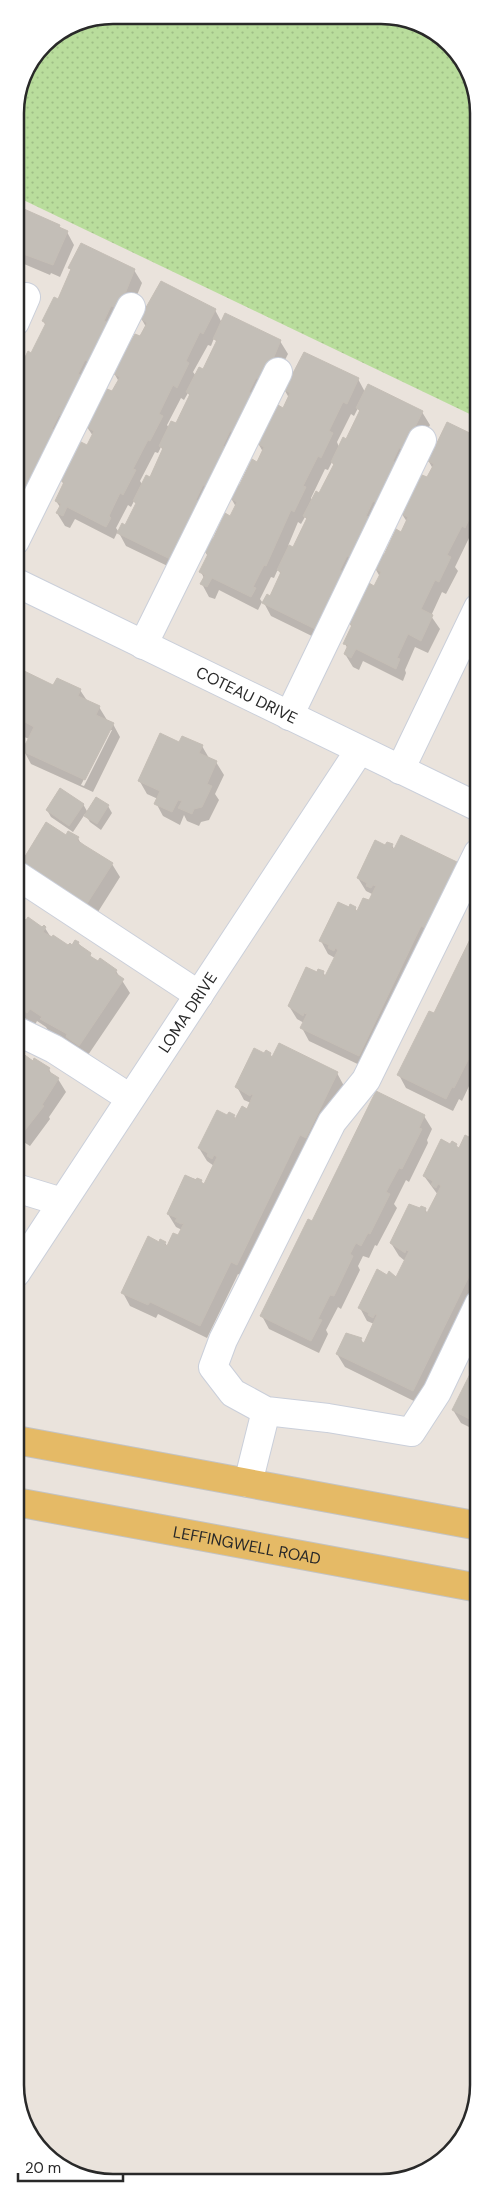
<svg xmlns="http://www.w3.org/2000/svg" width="494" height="2198" font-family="'DM Sans',sans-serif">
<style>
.grass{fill:url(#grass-dots)}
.shadow{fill:#0003;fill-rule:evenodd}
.building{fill:#c3beb7;stroke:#c5beb6}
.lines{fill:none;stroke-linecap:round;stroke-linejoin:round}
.minor-casing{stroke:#cacfda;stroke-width:30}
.major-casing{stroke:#c3c3c3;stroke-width:30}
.minor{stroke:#fff;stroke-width:28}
.major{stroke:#e5ba66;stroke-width:28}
.labels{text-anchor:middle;stroke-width:5;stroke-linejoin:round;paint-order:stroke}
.street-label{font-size:16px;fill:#292929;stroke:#fff}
.rim{fill:none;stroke:#292929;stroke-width:2.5}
</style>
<defs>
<pattern id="grass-dots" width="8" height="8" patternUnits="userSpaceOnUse" patternTransform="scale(1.25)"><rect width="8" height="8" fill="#b9dd9c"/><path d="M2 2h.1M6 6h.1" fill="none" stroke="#9fbe86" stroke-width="1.8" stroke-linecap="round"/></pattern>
</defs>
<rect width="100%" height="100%" fill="#eae3dc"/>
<path class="grass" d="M113 15 406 18 455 49 478 101V418L15 196V107L23 75 44 44 76 22Z"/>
<g class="shadow">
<path d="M59 226 61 229 67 232 74 245 60 277 51 273 50 275 17 261 15 234Z"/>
<path d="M70 268 134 270 142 283 126 322 34 500 15 491V387L19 379 17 375 32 354 46 326 43 321 58 300 72 272Z"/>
<path d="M215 310 222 323 280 341 288 354 178 571 126 546 119 533 126 527 137 505 134 501 131 507 128 505 116 528 118 531 114 539 75 519 70 528 65 526 57 513 60 507 56 501 64 485 61 480 88 447 93 436 87 427 119 382 114 373 146 327 141 318ZM214 338 217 343 203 371 196 376 193 372 208 345 211 346ZM188 393 190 397 177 425 169 428 167 425 181 398 184 400ZM161 447 163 451 150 478 142 484 140 481 155 452 158 453Z"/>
<path d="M358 379 365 392 422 412 430 425 322 641 271 616 264 603 270 597 281 575 278 569 274 578 271 577 260 599 262 602 258 610 219 590 215 599 209 597 202 584 204 578 201 572 208 557 205 551 231 517 236 507 231 498 257 463 263 452 258 443 284 410 289 398 284 389ZM358 408 360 413 347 441 339 447 337 442 351 414 354 416ZM332 462 334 466 320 495 312 501 311 498 325 469 328 470ZM305 517 308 521 294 549 288 546 298 522 301 524Z"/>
<path d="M448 424 478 438V527L472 540 469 538 455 567 458 571 446 594 442 592 431 616 440 629 428 653 415 647 405 670 406 673 403 681 363 661 359 670 353 667 345 654 348 649 345 644 352 628 349 622 375 588 380 577 375 568 402 533 407 522 402 514 428 479 433 469 428 460Z"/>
<path d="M17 669 54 687 80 690 88 702 99 707 107 720 113 724 120 737 93 792 31 764 24 751 29 739 15 733V673ZM109 730H112L84 786 81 785Z"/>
<path d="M478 698V720L473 710Z"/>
<path d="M180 744 202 746 209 758 216 762 224 775 215 794 219 800 209 820 201 822 199 826 187 821 184 815 180 825 163 816 156 803 158 799 147 794 139 780Z"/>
<path d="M83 804 88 813 108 806 112 813 101 830 90 822 85 814 73 832 51 817 47 810Z"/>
<path d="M67 836 78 838 82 846 112 864 120 877 91 923 30 876Z"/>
<path d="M392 845 395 851 458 864 366 1068 309 1041 302 1028 304 1023 297 1019 289 1006 317 974 323 972 326 977 335 958 328 954 321 941 349 908H355L358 913 370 902 372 894 366 891 358 878 386 846Z"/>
<path d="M17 916 42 928H45L52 939 68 946 78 943 94 960 98 963 100 960 116 971 130 993 86 1058 49 1032 46 1027 37 1021 35 1025 22 1016 20 1020 15 1017V918Z"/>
<path d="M478 925V1067L462 1101 459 1099 453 1111 406 1088 399 1075 435 1014Z"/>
<path d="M15 1047 22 1052 26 1057 49 1069 52 1075 58 1079 66 1092 49 1117 50 1119 30 1146 22 1141 17 1148 16 1147Z"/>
<path d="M265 1054H270L273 1058 337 1073 344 1086 244 1277 238 1274 207 1338 158 1314 156 1318 130 1306 123 1293 165 1243 168 1247 179 1237 182 1230 176 1227 168 1214 186 1176 201 1181 204 1186 214 1166 207 1161 199 1148 228 1117 234 1116 236 1120 248 1110 251 1103 244 1100 237 1087Z"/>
<path d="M478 1083 479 1104 473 1095Z"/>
<path d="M424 1116 432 1129 427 1140 428 1143 409 1182 406 1180 394 1204 397 1208 377 1246 375 1245 369 1258 363 1256 358 1266 360 1270 341 1309 338 1307 326 1330 328 1334 319 1353 269 1329 262 1316 313 1223Z"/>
<path d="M479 1143V1284L420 1404 345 1367 337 1354 361 1339 364 1345 374 1324 367 1321 360 1308 396 1279 405 1261 399 1256 391 1243 425 1209 428 1214 438 1195 424 1176 451 1146 456 1145 459 1150Z"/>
<path d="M479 1358V1432L461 1423 453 1410Z"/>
</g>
<g class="building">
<path d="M24 209 60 225 59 227 68 231 53 265 15 251V231Z"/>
<path d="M81 243 135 269 119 309 111 306 104 321 109 323 92 364 85 360 78 374 83 376 66 418 59 415 52 429 56 431 27 488 15 482V385L19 377 16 376 28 351 31 353 46 323 42 321 54 297 58 299 71 269 68 268Z"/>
<path d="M161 281 216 309 203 334 200 332 186 361 189 363 177 388 173 385 159 414 163 416 150 441 148 440 133 469 136 470 123 495 120 493 109 516 111 518 106 527 67 507 63 516 56 513 61 504 55 501 64 482 59 480 66 467 68 468 81 442 87 445 94 431 86 427 107 389 112 391 120 377 112 373 135 334 140 336 147 323 140 318Z"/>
<path d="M225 313 281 340 264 381 256 378 249 392 254 395 237 435 230 431 223 446 227 448 210 489 203 485 196 500 201 502 184 543 179 540 170 559 117 533 122 523 125 525 136 503 133 501 146 475 150 477 163 448 159 446 171 421 176 423 190 394 186 392 199 367 203 369 217 340 213 339Z"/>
<path d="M304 352 359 378 347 404 343 402 329 431 333 433 321 458 318 456 303 486 306 487 294 512 291 510 266 566 264 565 253 587 256 588 251 597 212 578 207 587 200 584 205 575 199 572 208 554 204 551 210 538 213 539 225 513 230 516 237 502 229 498 236 484 239 486 252 459 257 462 264 447 256 443 263 429 265 430 278 405 283 408 290 393 283 389 289 376 291 377Z"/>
<path d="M368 384 423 411 411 435 407 451 399 448 393 461 398 464 380 505 373 501 366 516 371 518 355 560 347 556 340 570 345 573 328 613 324 611 315 629 262 603 267 594 270 596 281 572 277 570 289 545 293 547 307 518 303 516 316 491 319 493 334 464 331 462 343 437 346 439 360 410 356 408Z"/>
<path d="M447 422 478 437V491L473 501 477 503 465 528 462 526 447 555 451 557 439 582 435 580 421 609 433 615 421 641 408 634 397 658 400 659 396 669 356 649 351 658 344 654 348 645 343 644 352 625 347 622 354 609H357L369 583 374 586 381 572 374 568 381 553 384 555 396 529 401 532 408 517 401 514 422 475 427 477 434 464 426 460 433 446 435 447Z"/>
<path d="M16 667 53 685 57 678 81 689 78 696 100 706 96 715 114 723 85 780 22 751 34 727 25 722 23 728 15 724Z"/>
<path d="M478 695V713L471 710Z"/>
<path d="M160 733 179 742 182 736 203 745 199 753 217 761 207 784 212 786 202 807 194 809 192 814 178 808 182 801 178 800 172 812 154 804 160 791 138 781Z"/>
<path d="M60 788 84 804 69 826 46 810Z"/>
<path d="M96 797 109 805 97 824 84 816Z"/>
<path d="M46 822 66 835 68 831 79 837 77 840 84 845 113 863 83 910 64 899 68 891 21 863Z"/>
<path d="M401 835 459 863 427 929 421 926 359 1056 300 1028 307 1014 304 1013 303 1016 288 1006 306 967 317 972 318 969 324 971 323 975 325 976 338 950 335 948 334 951 328 948 329 945 319 941 338 902 349 907 350 904 356 907 355 910 357 911 363 898 369 900 376 886 373 885 371 888 366 886 367 883 357 878 375 840 385 845 387 842 393 844 391 848 394 849Z"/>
<path d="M17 914 26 920 28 917 42 927 44 925 46 927 43 932 52 937 53 935 68 945 70 943 72 945 75 940 79 942 78 944 91 953 90 956 98 961 100 958 117 970 115 973 124 979 79 1046 66 1037 67 1034 40 1019 42 1017 30 1009 27 1013 15 1005Z"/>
<path d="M478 923V1034L471 1046 474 1048 454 1088 452 1087 446 1099 397 1075 429 1011 434 1013Z"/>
<path d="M279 1043 338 1072 306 1138 300 1135 237 1265 231 1262 200 1326 150 1302 148 1305 121 1293 148 1236 159 1242 160 1239 166 1242 164 1245 167 1246 173 1233 178 1235 184 1223 181 1224 175 1221 177 1218 167 1214 185 1175 196 1180 197 1178 202 1180 201 1182 204 1184 217 1157 214 1155 212 1159 207 1156 208 1153 198 1148 217 1110 227 1115 229 1112 235 1115 233 1118 235 1119 242 1106 247 1109 253 1095 251 1094 250 1096 235 1087 254 1048 264 1053 266 1050 271 1053 270 1055 272 1057Z"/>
<path d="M15 1046 23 1051 22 1053 33 1061 34 1058 50 1068 48 1071 59 1078 42 1105 44 1106 22 1134 16 1130Z"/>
<path d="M478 1080V1098L471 1095Z"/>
<path d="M376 1091 425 1115 419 1128 422 1129 402 1169 399 1168 386 1192 390 1194 370 1234 368 1233 361 1246 356 1243 350 1254 353 1256 334 1296 330 1295 318 1319 322 1320 311 1341 260 1316 308 1219 312 1221Z"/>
<path d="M465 1135 479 1142V1256L413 1391 336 1354 346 1333 362 1338 360 1341 364 1343 377 1315 375 1314 373 1318 368 1315 369 1313 358 1308 377 1269 387 1275 389 1271 396 1277 409 1251 406 1250 405 1253 390 1243 409 1204 420 1208 421 1206 426 1208 425 1212 427 1213 441 1186 438 1184 436 1188 431 1185 433 1181 423 1176 441 1139 450 1144 452 1141 457 1144 456 1146 459 1148Z"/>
<path d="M479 1356V1424L452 1410Z"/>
</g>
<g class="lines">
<defs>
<g id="minor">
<path d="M15 322 26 297"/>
<path d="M15 541 131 307"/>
<path id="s1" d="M15 582 478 807"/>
<path d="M143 645 278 372"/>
<path d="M289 716 422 440"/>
<path d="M400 770 478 608"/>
<path d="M478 853 366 1080 332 1122 223 1340 213 1367 233 1393 266 1411 328 1418 411 1432 437 1392 479 1304"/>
<path d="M15 874 199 995"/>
<path d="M15 1030 54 1049 130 1098"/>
<path d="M16 1188 62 1202"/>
<path id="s2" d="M16 1273 359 751"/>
<path d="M248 1483 266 1411"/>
</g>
<g id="major">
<path d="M16 1440 479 1526"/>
<path id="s3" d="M16 1502 479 1588"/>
</g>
</defs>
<use href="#minor" class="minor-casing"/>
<use href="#major" class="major-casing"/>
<use href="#minor" class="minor"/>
<use href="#major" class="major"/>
</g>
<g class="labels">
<g class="street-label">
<text dy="6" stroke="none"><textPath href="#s1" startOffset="258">COTEAU DRIVE</textPath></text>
<text dy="6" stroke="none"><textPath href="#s2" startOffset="312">LOMA DRIVE</textPath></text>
<text dy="6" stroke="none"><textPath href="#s3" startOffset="235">LEFFINGWELL ROAD</textPath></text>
</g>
</g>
<path d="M0 0H494V2198H0ZM113 24H381A89 89 0 0 1 470 113V2085A89 89 0 0 1 381 2174H113A89 89 0 0 1 24 2085V113A89 89 0 0 1 113 24Z" fill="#fff" fill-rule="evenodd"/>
<path class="rim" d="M113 24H381A89 89 0 0 1 470 113V2085A89 89 0 0 1 381 2174H113A89 89 0 0 1 24 2085V113A89 89 0 0 1 113 24Z"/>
<path d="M18 2173v8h105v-8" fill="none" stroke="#292929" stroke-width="2.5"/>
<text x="25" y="2173" font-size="15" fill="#292929" stroke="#ffffff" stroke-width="4" paint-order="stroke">20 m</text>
</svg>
